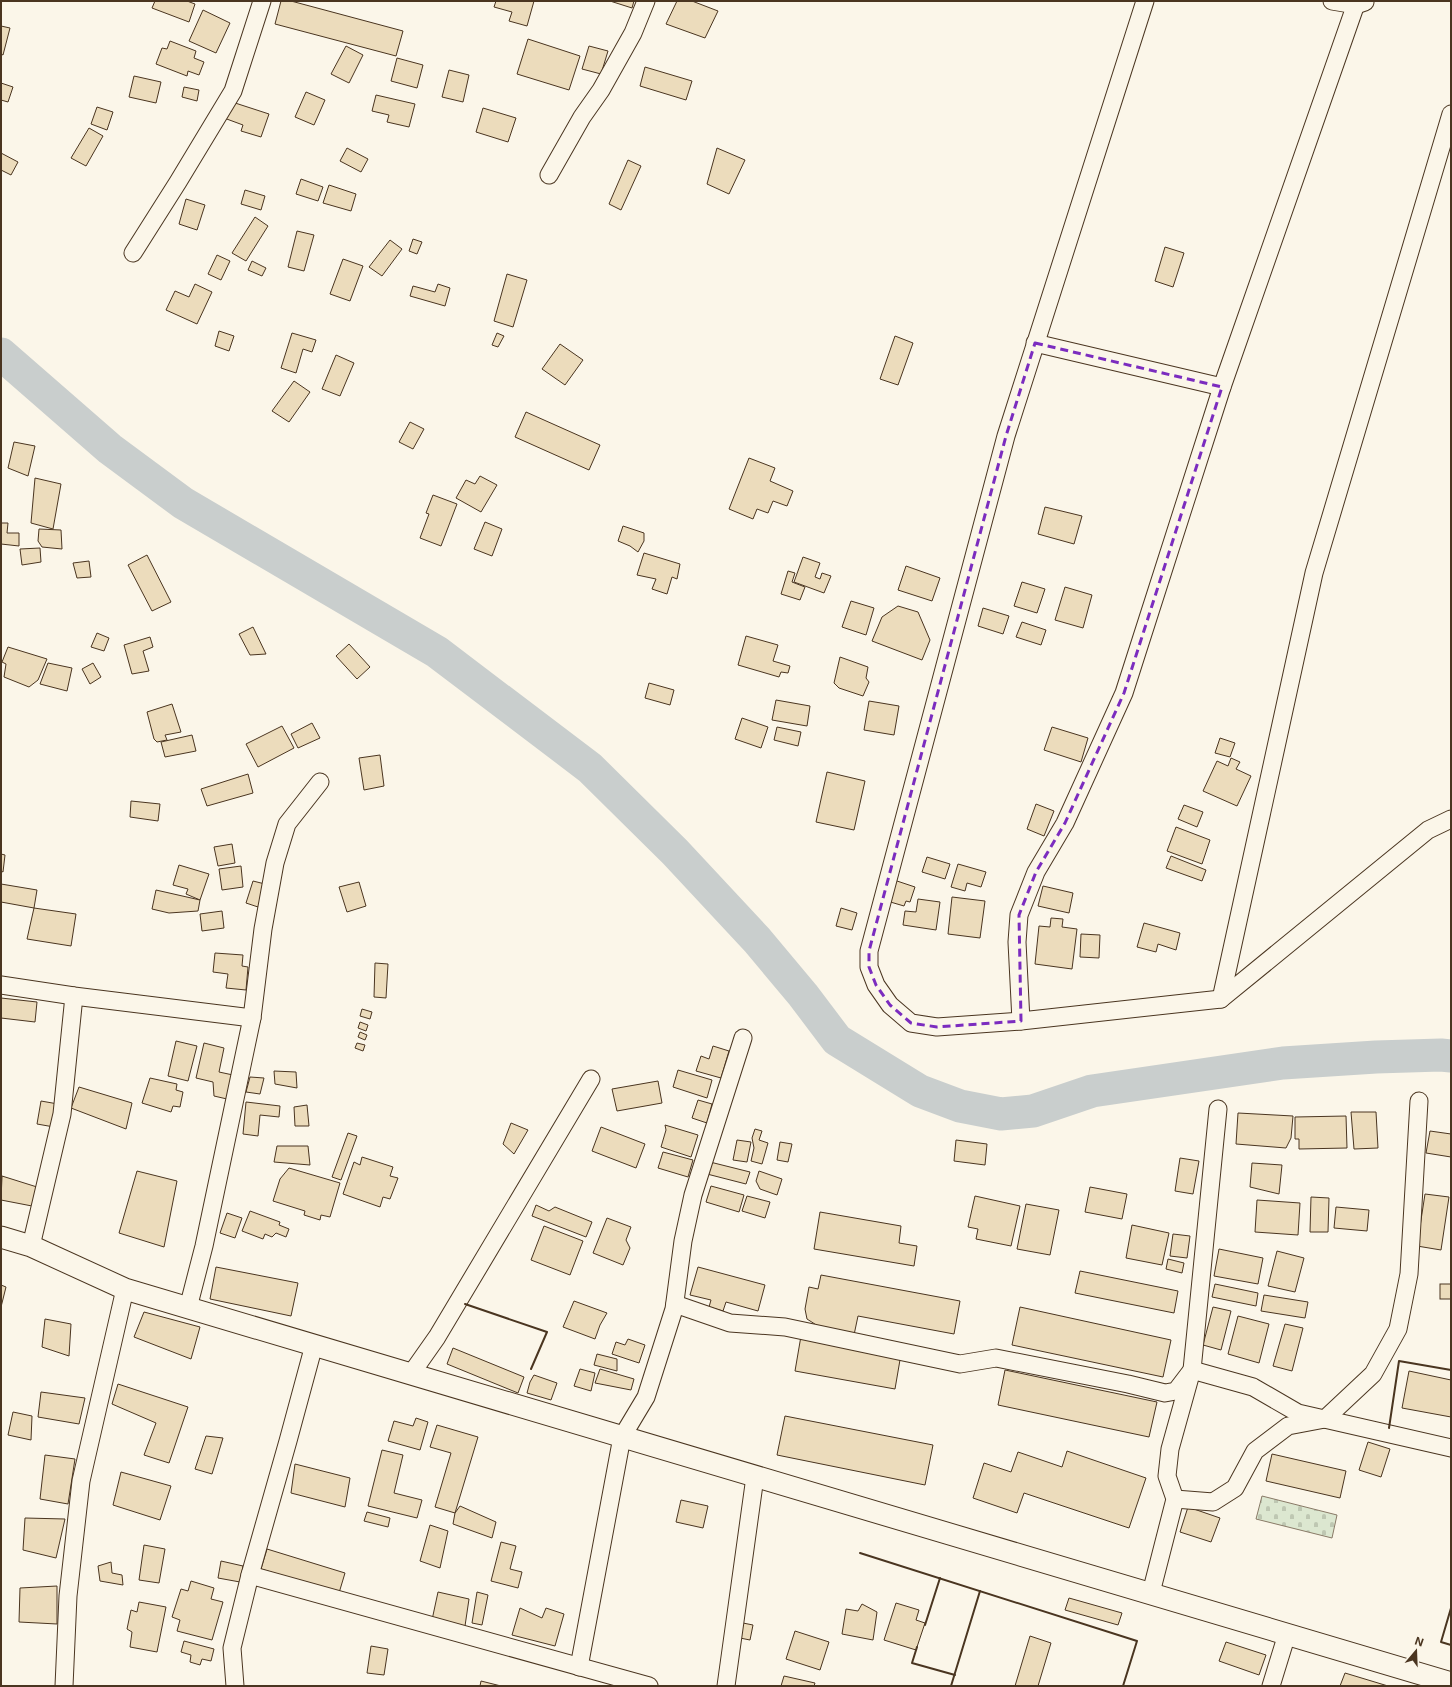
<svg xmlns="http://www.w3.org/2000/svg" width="1452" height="1687" font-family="Inter,sans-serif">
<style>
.cemetery{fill:url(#cemetery-stones);stroke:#887966}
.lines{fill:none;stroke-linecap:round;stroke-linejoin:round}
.river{stroke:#c9cecd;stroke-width:33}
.building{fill:#ecdcbc;stroke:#4a3520}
.minor-casing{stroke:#4a3520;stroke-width:19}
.tertiary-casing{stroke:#4a3520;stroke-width:23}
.minor{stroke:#fbf6e9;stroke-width:17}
.tertiary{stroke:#fbf6e9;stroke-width:21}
.wall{stroke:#4a3520;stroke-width:2}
.marked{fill:none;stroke:#7b2cbf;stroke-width:3;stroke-dasharray:8 5;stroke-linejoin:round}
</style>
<defs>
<pattern id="cemetery-stones" width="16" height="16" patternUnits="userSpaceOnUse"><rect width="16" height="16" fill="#dce7d0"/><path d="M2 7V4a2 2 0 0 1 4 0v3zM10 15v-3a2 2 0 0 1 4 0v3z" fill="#bec7b2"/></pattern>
</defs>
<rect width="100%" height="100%" fill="#fbf6e9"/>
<path class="cemetery" d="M1262 1496 1337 1515 1332 1538 1256 1519Z"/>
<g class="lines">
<path class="river" d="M1 354 110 449 183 503 437 652 590 768 675 852 757 940 803 995 837 1040 920 1091 960 1106 1001 1114 1033 1111 1092 1091 1283 1063 1376 1057 1441 1055 1451 1056"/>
</g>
<g class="building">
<path d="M155 1H187L195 4 189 22 152 8Z"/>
<path d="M281 1H291L403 31 396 56 275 24Z"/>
<path d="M496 1H534L527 26 509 21 512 12 494 7Z"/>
<path d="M610 1H634L632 8Z"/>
<path d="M677 1H692L718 11 705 38 666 24Z"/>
<path d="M203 10 230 23 216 53 189 41Z"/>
<path d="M1 26 10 28 3 55 1 54Z"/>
<path d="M528 39 580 56 569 90 517 74Z"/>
<path d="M170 41 196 51 194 58 204 62 199 75 188 71 187 76 156 64 162 48 167 49Z"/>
<path d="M346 46 363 55 349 83 331 74Z"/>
<path d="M589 46 608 51 601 74 582 69Z"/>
<path d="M397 58 423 65 417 88 391 81Z"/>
<path d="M645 67 692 81 686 100 640 86Z"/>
<path d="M449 70 469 75 463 102 442 97Z"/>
<path d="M134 76 161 82 156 103 129 97Z"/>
<path d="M1 83 13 87 8 102 1 100Z"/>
<path d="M184 87 199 90 197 101 182 97Z"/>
<path d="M306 92 325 100 314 125 295 117Z"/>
<path d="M376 95 415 104 409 127 387 122 389 115 372 111Z"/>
<path d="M229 101 269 114 261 137 241 131 243 125 224 118Z"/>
<path d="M97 107 113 112 107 130 91 124Z"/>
<path d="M483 108 516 118 508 142 476 132Z"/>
<path d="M89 128 103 136 86 166 71 158Z"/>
<path d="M347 148 368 159 361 172 340 161Z"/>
<path d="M717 148 745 160 729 194 707 184Z"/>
<path d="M1 153 18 162 11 175 1 170Z"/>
<path d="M628 160 641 166 621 210 609 204Z"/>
<path d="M301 179 323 187 318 201 296 194Z"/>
<path d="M329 185 356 194 351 211 323 203Z"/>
<path d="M245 190 265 196 261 210 241 204Z"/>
<path d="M186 199 205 205 197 230 179 224Z"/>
<path d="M255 217 268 226 246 261 232 253Z"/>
<path d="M297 231 314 235 304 271 288 267Z"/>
<path d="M413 239 422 242 417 254 409 251Z"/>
<path d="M390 240 402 249 382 276 369 267Z"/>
<path d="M1165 247 1184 253 1173 287 1155 281Z"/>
<path d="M217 255 230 261 221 280 208 274Z"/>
<path d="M343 259 363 266 350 301 330 294Z"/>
<path d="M252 261 266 268 262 276 248 270Z"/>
<path d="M507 274 527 280 513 327 494 321Z"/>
<path d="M195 284 212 292 197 324 166 310 175 291 189 297Z"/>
<path d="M438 284 450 288 445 306 410 296 413 286 435 292Z"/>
<path d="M219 331 234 336 229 351 215 346Z"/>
<path d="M292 333 316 340 312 352 303 349 296 373 281 368Z"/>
<path d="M497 333 504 336 498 347 492 345Z"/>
<path d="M895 336 913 343 898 385 880 379Z"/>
<path d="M560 344 583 360 565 385 542 369Z"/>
<path d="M336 355 354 363 340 396 322 389Z"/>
<path d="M294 381 310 392 289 422 272 411Z"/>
<path d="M526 412 600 445 589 470 515 437Z"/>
<path d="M410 422 424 429 413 449 399 442Z"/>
<path d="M14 442 35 446 28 476 8 468Z"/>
<path d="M749 458 775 468 770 481 793 491 787 506 773 501 768 513 757 509 753 519 729 509Z"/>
<path d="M480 476 497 485 481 512 456 498 466 480 475 484Z"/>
<path d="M35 478 61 484 53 529 31 523Z"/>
<path d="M433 495 457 504 441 546 420 538 429 514 426 513Z"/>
<path d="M1045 507 1082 516 1074 544 1038 534Z"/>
<path d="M485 522 502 529 492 556 474 549Z"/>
<path d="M1 523H8L7 533H19V546L1 544Z"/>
<path d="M623 526 644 533V541L638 552 630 546 618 541Z"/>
<path d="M39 529 61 530 62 549 42 547 38 541Z"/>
<path d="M40 548 41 562 22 565 20 549Z"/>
<path d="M644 553 680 564 677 579 672 577 667 594 652 589 656 579 637 575Z"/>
<path d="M147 555 171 602 152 611 128 565Z"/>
<path d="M803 557 820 563 815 577 820 579 822 573 831 576 824 593 794 582Z"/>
<path d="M89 561 91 577 77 578 73 563Z"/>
<path d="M906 566 940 578 932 601 898 590Z"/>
<path d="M788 571 795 573 792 582 805 587 800 600 781 594Z"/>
<path d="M1022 582 1045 589 1037 613 1014 606Z"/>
<path d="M1065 587 1092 595 1083 628 1055 620Z"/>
<path d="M851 601 874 608 866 635 842 627Z"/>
<path d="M898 606 918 612 930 640 922 660 872 641 882 617Z"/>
<path d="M983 608 1009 616 1003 634 978 626Z"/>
<path d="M1022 622 1046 630 1041 645 1016 637Z"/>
<path d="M253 627 266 654 250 655 239 634Z"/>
<path d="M97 633 109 638 104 651 91 647Z"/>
<path d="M746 636 778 645 773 661 790 666 788 673 781 672 779 677 738 665Z"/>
<path d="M150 637 153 647 143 651 149 671 132 674 124 645Z"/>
<path d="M349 644 370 667 357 679 336 656Z"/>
<path d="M8 647 47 659 38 680 29 687 4 677 6 664 2 662Z"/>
<path d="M840 657 868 667 866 678 869 682 863 696 839 688 834 683Z"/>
<path d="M48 663 72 668 67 691 40 684Z"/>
<path d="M93 663 101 677 90 684 82 669Z"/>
<path d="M649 683 674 690 670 705 645 698Z"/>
<path d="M776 700 810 706 807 726 772 720Z"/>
<path d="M869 701 899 706 894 735 864 730Z"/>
<path d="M172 704 181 732 165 735 167 740 157 742 154 739 147 712Z"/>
<path d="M742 718 768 727 761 748 735 739Z"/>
<path d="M312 723 320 738 298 748 291 734Z"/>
<path d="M282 726 294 748 258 767 246 744Z"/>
<path d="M777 727 801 732 798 746 774 740Z"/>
<path d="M1052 727 1088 738 1081 762 1044 750Z"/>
<path d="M192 735 196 751 165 757 161 742Z"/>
<path d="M1220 738 1235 743 1230 757 1215 753Z"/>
<path d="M380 755 384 786 364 790 359 758Z"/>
<path d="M1231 758 1240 762 1236 769 1251 776 1237 806 1203 791 1217 761 1228 766Z"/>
<path d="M827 772 865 781 854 830 816 822Z"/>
<path d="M248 774 253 793 207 806 201 789Z"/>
<path d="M131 801 160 804 158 821 130 817Z"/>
<path d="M1036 804 1054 811 1044 836 1027 829Z"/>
<path d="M1184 805 1203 812 1197 827 1178 819Z"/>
<path d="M1176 827 1210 840 1202 864 1167 851Z"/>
<path d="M232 844 235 863 218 866 214 847Z"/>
<path d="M1 854 5 855 3 872 1 871Z"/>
<path d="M1171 856 1206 870 1202 881 1166 868Z"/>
<path d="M927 857 950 864 945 879 922 872Z"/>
<path d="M958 864 986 872 981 887 967 883 965 891 951 887Z"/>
<path d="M179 865 209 874 200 900 186 894 188 889 173 885Z"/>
<path d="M241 866 243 887 222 890 219 869Z"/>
<path d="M894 880 915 887 910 902 906 901 904 906 887 901Z"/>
<path d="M253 881 265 884 258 907 246 903Z"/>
<path d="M359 882 366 906 347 912 339 887Z"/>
<path d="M1 884 37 890 34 908 1 902Z"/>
<path d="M1043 886 1073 893 1069 913 1038 906Z"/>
<path d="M156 890 200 900 198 911 169 913 152 909Z"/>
<path d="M952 897 985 901 980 938 948 934Z"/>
<path d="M918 899 940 902 936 930 903 925 905 911 916 912Z"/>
<path d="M34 908 76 914 71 946 27 939Z"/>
<path d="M841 908 857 913 852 930 836 926Z"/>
<path d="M222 911 224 928 202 931 200 914Z"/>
<path d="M1051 918 1063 919 1062 927 1077 929 1072 969 1035 964 1039 926 1050 927Z"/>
<path d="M1144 923 1180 933 1176 950 1158 944 1156 952 1137 947Z"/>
<path d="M1081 934 1100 935 1099 958 1080 957Z"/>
<path d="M215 953 243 955 242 966 248 967 246 990 226 988 228 974 213 972Z"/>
<path d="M375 963 388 964 386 998 374 997Z"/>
<path d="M1 998 37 1002 35 1022 1 1018Z"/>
<path d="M362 1009 372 1012 370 1019 360 1016Z"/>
<path d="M360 1022 368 1025 366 1031 358 1028Z"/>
<path d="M360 1032 367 1035 365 1040 358 1037Z"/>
<path d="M176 1041 197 1046 188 1081 168 1076Z"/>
<path d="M204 1043 224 1048 219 1072 233 1075 227 1099 214 1096 213 1082 196 1078Z"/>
<path d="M357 1043 365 1045 363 1051 355 1048Z"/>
<path d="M713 1046 729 1051 721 1078 696 1071 701 1056 709 1059Z"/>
<path d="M678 1070 712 1080 707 1098 673 1087Z"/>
<path d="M274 1071 296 1072 297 1088 275 1084Z"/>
<path d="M250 1077 264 1078 260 1094 246 1092Z"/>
<path d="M150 1078 177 1084 176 1090 183 1092 180 1107 173 1106 171 1112 142 1103Z"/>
<path d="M658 1081 662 1103 617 1111 612 1089Z"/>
<path d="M79 1087 132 1103 126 1129 71 1108Z"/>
<path d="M698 1100 712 1104 707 1123 692 1118Z"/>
<path d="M41 1101 58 1104 54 1127 37 1124Z"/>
<path d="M246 1102 280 1106 279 1117 260 1115 258 1136 243 1134Z"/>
<path d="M307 1105 309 1126H295L294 1107Z"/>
<path d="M1351 1112H1376L1378 1148 1354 1149Z"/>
<path d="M1238 1113 1293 1116 1291 1138 1286 1148 1236 1144Z"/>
<path d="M1346 1116 1347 1148 1299 1149V1139H1295V1117Z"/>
<path d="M511 1123 528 1130 514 1154 503 1144Z"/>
<path d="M665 1125 698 1135 691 1157 661 1147 666 1130Z"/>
<path d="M601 1127 645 1144 636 1168 592 1151Z"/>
<path d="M755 1129 762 1131 759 1140 768 1143 762 1164 751 1161 754 1148 752 1138Z"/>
<path d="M1430 1131 1451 1134V1157L1426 1153Z"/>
<path d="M348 1133 357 1136 341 1180 332 1177Z"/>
<path d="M737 1140 751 1142 747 1162 733 1160Z"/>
<path d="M956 1140 987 1144 985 1165 954 1161Z"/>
<path d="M780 1142 792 1144 788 1162 777 1160Z"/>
<path d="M277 1146H308L310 1165 274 1162Z"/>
<path d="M663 1152 693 1160 688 1177 658 1168Z"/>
<path d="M362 1157 393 1167 390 1176 398 1178 390 1199 383 1197 380 1207 343 1194 354 1162 360 1165Z"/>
<path d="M1180 1158 1199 1161 1193 1194 1175 1191Z"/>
<path d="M710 1162 750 1172 746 1184 707 1174Z"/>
<path d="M1252 1163 1282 1165 1279 1194 1250 1187Z"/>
<path d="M289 1168 340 1183 330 1217 321 1215 320 1220 304 1215 305 1211 273 1201 280 1179Z"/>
<path d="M137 1171 177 1181 164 1247 119 1233Z"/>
<path d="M759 1171 782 1179 777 1195 760 1189 756 1181Z"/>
<path d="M2 1176 37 1187 32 1206 1 1200Z"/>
<path d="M711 1186 744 1195 739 1212 706 1202Z"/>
<path d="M1090 1187 1127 1194 1122 1219 1085 1212Z"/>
<path d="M1425 1194 1449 1197 1441 1250 1417 1246Z"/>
<path d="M747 1196 770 1202 765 1218 742 1211Z"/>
<path d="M975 1196 1020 1206 1011 1246 976 1239 978 1229 968 1227Z"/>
<path d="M1311 1197 1329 1198 1328 1232H1310Z"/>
<path d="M1257 1200 1300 1203 1298 1235 1255 1232Z"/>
<path d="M1026 1204 1059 1210 1050 1255 1017 1249Z"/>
<path d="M536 1205 549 1211 555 1207 592 1222 586 1237 532 1216Z"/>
<path d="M1336 1207 1369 1210 1367 1231 1334 1228Z"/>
<path d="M250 1211 280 1222 279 1225 289 1229 286 1237 276 1233 272 1237 265 1234 263 1239 242 1231Z"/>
<path d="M820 1212 901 1226 899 1243 917 1246 914 1266 814 1249Z"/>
<path d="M227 1213 242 1218 235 1238 220 1233Z"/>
<path d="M607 1218 631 1227 626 1240 630 1248 623 1265 593 1253Z"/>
<path d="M1132 1225 1169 1233 1162 1265 1126 1258Z"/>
<path d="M544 1226 583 1241 570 1275 531 1260Z"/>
<path d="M1173 1234 1190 1236 1187 1258 1170 1256Z"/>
<path d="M1219 1249 1263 1258 1258 1284 1214 1276Z"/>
<path d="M1277 1251 1304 1258 1295 1292 1268 1286Z"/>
<path d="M1168 1259 1184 1263 1182 1273 1166 1269Z"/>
<path d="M216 1267 298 1283 291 1316 210 1299Z"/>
<path d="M698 1267 765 1285 758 1311 726 1302 723 1311 709 1307 711 1300 690 1295Z"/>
<path d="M1080 1271 1178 1291 1174 1313 1075 1293Z"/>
<path d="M821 1275 960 1301 954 1334 858 1316 854 1335 821 1328 807 1319 805 1309 809 1287 818 1289Z"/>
<path d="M1215 1284 1258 1293 1256 1306 1212 1297Z"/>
<rect x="1440" y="1284" width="11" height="15"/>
<path d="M1 1285 6 1287 1 1307Z"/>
<path d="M1264 1295 1308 1302 1305 1318 1261 1311Z"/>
<path d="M574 1301 607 1313 600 1325 595 1339 563 1327Z"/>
<path d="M1020 1307 1171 1340 1163 1377 1012 1345Z"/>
<path d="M1213 1307 1231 1311 1221 1350 1203 1345Z"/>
<path d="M144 1312 200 1327 191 1359 134 1337Z"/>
<path d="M1238 1316 1269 1324 1259 1363 1228 1354Z"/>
<path d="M45 1319 71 1324 69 1356 42 1347Z"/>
<path d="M1285 1324 1303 1328 1292 1371 1273 1366Z"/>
<path d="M801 1336 901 1354 895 1389 795 1371Z"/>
<path d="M628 1339 645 1345 639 1363 612 1354 616 1342 625 1345Z"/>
<path d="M453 1348 524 1377 518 1393 447 1364Z"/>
<path d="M597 1354 617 1359V1371L594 1365Z"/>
<path d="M580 1369 595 1373 591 1391 574 1386Z"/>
<path d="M600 1369 634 1379 631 1390 595 1383Z"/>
<path d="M1005 1370 1157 1402 1149 1437 998 1405Z"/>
<path d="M1409 1371 1451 1380V1417L1402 1408Z"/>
<path d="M534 1375 557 1383 551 1400 527 1393 530 1382Z"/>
<path d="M118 1384 188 1407 169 1463 144 1455 156 1423 112 1404Z"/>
<path d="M41 1392 85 1398 79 1424 38 1417Z"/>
<path d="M13 1412 32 1416 31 1440 8 1435Z"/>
<path d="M785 1416 933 1445 925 1485 777 1455Z"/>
<path d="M416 1418 428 1422 420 1450 388 1441 394 1421 413 1426Z"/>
<path d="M437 1425 478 1437 455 1513 435 1507 451 1453 430 1447Z"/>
<path d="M206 1436 223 1438 212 1474 195 1469Z"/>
<path d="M1368 1442 1390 1449 1381 1477 1359 1470Z"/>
<path d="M382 1450 403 1455 394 1493 422 1500 417 1518 368 1506Z"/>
<path d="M1067 1451 1146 1478 1129 1528 1024 1493 1017 1513 973 1498 984 1463 1011 1472 1018 1452 1062 1467Z"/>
<path d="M1272 1454 1346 1471 1340 1498 1266 1481Z"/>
<path d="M45 1455 75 1459 68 1504 40 1499Z"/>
<path d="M295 1464 350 1478 345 1507 291 1493Z"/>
<path d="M121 1472 171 1486 160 1520 113 1505Z"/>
<path d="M681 1500 708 1506 703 1528 676 1522Z"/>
<path d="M460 1506 496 1522 492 1538 453 1524 455 1513Z"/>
<path d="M1188 1507 1220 1518 1211 1542 1180 1532Z"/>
<path d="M367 1512 390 1518 388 1527 364 1521Z"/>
<path d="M25 1518 65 1519 56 1558 23 1550Z"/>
<path d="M430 1525 448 1531 440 1568 420 1561Z"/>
<path d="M501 1542 516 1546 510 1569 522 1572 518 1588 491 1581Z"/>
<path d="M144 1545 165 1549 159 1583 139 1580Z"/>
<path d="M267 1549 345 1573 339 1593 261 1569Z"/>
<path d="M221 1561 243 1566 240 1582 218 1578Z"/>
<path d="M111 1562 112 1573 122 1575 123 1585 100 1581 98 1566Z"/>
<path d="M191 1581 214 1588 211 1599 223 1602 212 1640 177 1631 180 1620 172 1617 181 1589 188 1591Z"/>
<path d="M57 1586V1624L19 1622 20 1588Z"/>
<path d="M438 1592 469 1599 465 1626 432 1620Z"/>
<path d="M477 1592 488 1595 482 1625 472 1623Z"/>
<path d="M1069 1598 1122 1613 1118 1625 1065 1610Z"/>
<path d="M139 1602 166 1607 157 1652 130 1647 132 1632 127 1629 131 1610 137 1612Z"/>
<path d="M896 1603 919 1610 916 1620 925 1623 916 1650 884 1640Z"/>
<path d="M862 1604 877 1612 873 1640 842 1634 846 1609 858 1611Z"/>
<path d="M520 1608 542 1618 546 1608 564 1614 555 1646 512 1635Z"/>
<path d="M743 1623 753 1625 750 1640 740 1638Z"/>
<path d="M795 1631 829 1642 820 1670 786 1659Z"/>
<path d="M1030 1636 1051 1643 1038 1686H1015Z"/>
<path d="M184 1641 214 1649 211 1661 202 1659 200 1665 190 1662 191 1655 181 1652Z"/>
<path d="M1226 1642 1266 1655 1259 1675 1219 1661Z"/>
<path d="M371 1646 388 1649 384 1675 367 1673Z"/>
<path d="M1345 1673 1388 1686H1340Z"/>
<path d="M784 1676 815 1683 814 1686H781Z"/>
<path d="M481 1681 501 1686H480Z"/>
</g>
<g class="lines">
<defs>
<g id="minor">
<path d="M1145 1 1006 436 869 951V967L876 985 890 1005 911 1023 937 1027 1021 1021 1221 999 1428 830 1451 819"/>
<path d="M1332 1 1356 5 1365 2"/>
<path d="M549 175 582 117 601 90 633 33 646 1"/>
<path d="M133 253 178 182 233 91 262 1"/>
<path d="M1035 343 1222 387"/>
<path d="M1 985 74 996 252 1018"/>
<path d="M1221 999 1314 573 1451 114"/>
<path d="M1021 1021 1017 942 1019 915 1036 872 1065 823 1124 693 1222 387 1357 1"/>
<path d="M31 1246 62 1114 74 996"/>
<path d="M675 1304 730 1323 785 1327 960 1364 996 1358 1128 1384 1165 1393 1176 1391 1192 1370 1253 1387 1298 1413 1451 1448"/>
<path d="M188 1308 204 1246 252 1018 263 929 275 863 287 824 320 782"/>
<path d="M411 1374 437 1337 591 1079"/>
<path d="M1175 1499 1213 1502 1235 1488 1255 1451 1288 1426 1325 1419 1373 1374 1398 1329 1409 1274 1419 1101"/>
<path d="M250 1575 649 1686"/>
<path d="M1153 1585 1175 1499 1167 1476 1170 1449 1192 1370 1218 1109"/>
<path d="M579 1667 622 1437 646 1397 674 1309 683 1241 693 1195 743 1038"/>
<path d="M64 1686 68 1596 81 1481 125 1289"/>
<path d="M235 1686 232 1648 250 1575 288 1441 314 1345"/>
<path d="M726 1686 755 1477"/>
<path d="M1271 1686 1287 1634"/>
</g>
<path id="tertiary" d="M1 1237 31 1246 125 1289 1451 1683"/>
</defs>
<use href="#minor" class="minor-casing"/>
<use href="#tertiary" class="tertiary-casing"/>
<use href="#minor" class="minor"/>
<use href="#tertiary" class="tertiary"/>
<g class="wall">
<path d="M465 1304 547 1332 531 1369"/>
<path d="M1389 1428 1399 1361 1451 1370"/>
<path d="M860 1553 1137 1641 1123 1686"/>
<path d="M1451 1608 1441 1642 1451 1645"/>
<path d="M925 1625 940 1578"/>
<path d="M917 1647 912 1663 955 1675"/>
<path d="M951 1686 980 1591"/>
</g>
</g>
<path class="marked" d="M1035 343 1222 387 1124 693 1065 823 1036 872 1019 915 1021 1021 937 1027 911 1023 890 1005 876 985 869 967V951L1006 436Z"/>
<rect width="1452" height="1687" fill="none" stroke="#4a3520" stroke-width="4"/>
<g transform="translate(1416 1651) rotate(19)" stroke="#fbf6e9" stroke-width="3" paint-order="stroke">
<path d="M0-3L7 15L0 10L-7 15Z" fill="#4a3520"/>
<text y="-6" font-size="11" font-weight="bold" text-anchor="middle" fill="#4a3520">N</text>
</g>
</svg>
